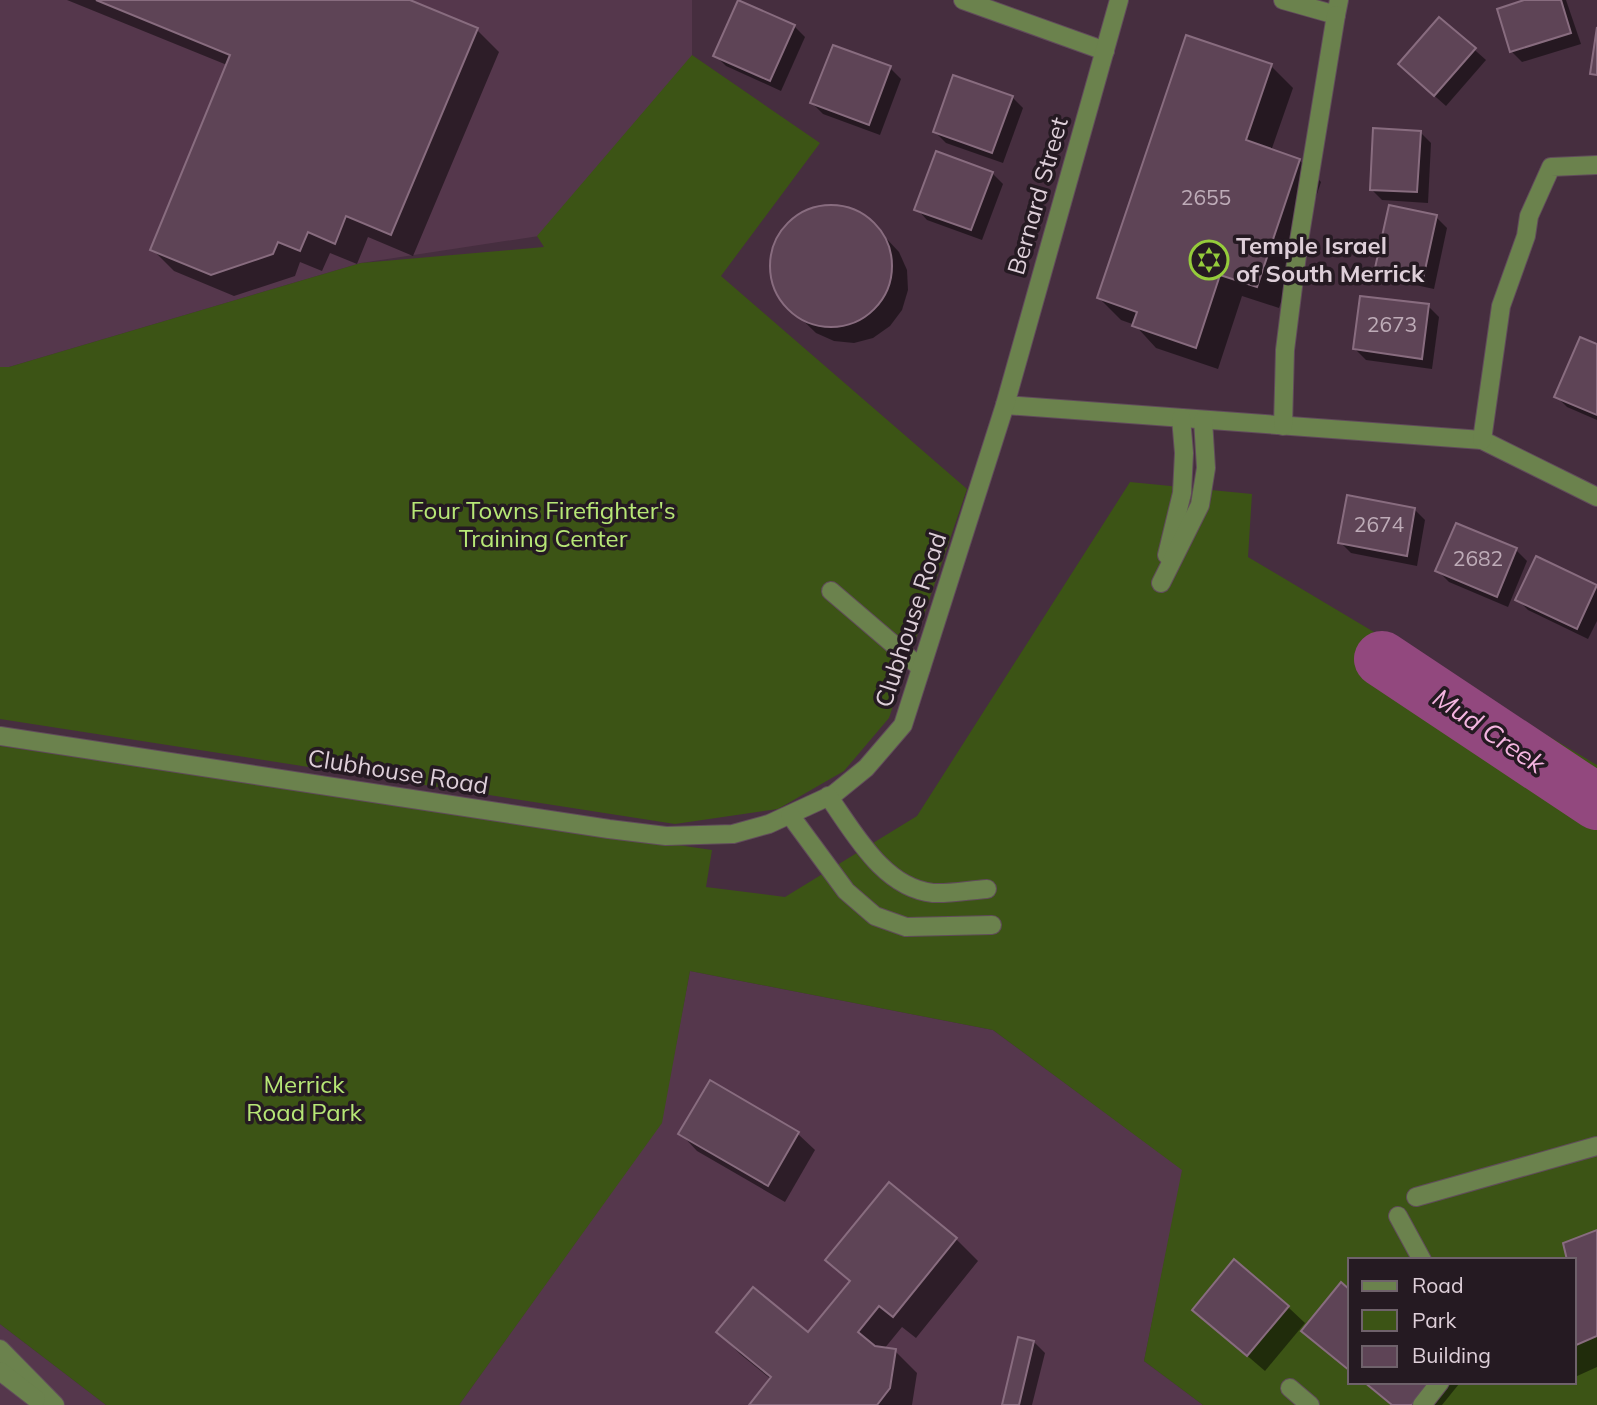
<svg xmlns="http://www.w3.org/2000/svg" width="1597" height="1405" font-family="Mulish,sans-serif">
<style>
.built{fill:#55374c}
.green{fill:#3c5415;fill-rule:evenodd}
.shadow{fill:#0007}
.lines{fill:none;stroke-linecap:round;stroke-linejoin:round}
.river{stroke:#92487e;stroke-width:56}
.building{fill:#5e4456;stroke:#886c7f;stroke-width:2}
.minor-casing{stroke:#614b5b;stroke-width:20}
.minor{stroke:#6b824d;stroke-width:18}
.labels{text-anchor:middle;stroke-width:7;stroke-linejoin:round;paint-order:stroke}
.number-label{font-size:21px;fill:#beacb8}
.street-label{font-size:24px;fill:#decfd9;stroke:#251a22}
.poi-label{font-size:24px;font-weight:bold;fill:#decfd9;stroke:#251a22;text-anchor:start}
.park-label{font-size:24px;fill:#b7e776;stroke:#251a22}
.water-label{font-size:26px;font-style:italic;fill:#f4b5e0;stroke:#251a22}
</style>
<rect width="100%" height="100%" fill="#462e3f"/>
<g class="built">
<path d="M0 0H692V75L565 232 361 263 9 367H0Z"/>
<path d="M690 971 993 1030 1183 1170 1144 1361 1203 1405H459L661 1123Z"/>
<path d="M0 1324 106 1405H0Z"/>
</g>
<g class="green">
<path d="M692 55 820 143 721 276 967 489 889 718 844 771 778 809 675 824 0 719V367H9L361 263 544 247 537 236Z"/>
<path d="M1130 482 1252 494 1248 557 1597 765V1405H1203L1144 1361 1182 1170 993 1030 690 971 662 1123 459 1405H106L0 1324V746L712 850 706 887 785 897 917 816ZM1350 1260H1574V1382H1350Z"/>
</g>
<g class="shadow">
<path d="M67 0H406L477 30 499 52 413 256 368 237 357 264 330 253 322 271 300 262 295 276 234 296 174 271 152 249 227 65Z"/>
<path d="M1530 0H1566L1581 44 1522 62 1511 51Z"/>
<path d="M1440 19 1486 60 1446 106 1411 75Z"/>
<path d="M794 26 805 37 781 91 726 66 715 55Z"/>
<path d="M1271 66 1293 88 1271 151 1299 160 1321 182 1279 308 1242 296 1218 369 1156 348 1135 325 1121 320 1099 298Z"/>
<path d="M890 68 901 79 880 135 823 114 812 103Z"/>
<path d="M1012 97 1023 108 1003 163 946 143 935 132Z"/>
<path d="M1420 132 1431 143 1428 203 1382 200 1371 189Z"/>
<path d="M992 173 1003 184 982 240 927 220 917 209Z"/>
<path d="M833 206 851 210 868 219 899 252 907 270 908 290 902 310 890 326 873 338 854 343 834 341 816 333 784 302 775 285 772 267 774 247 783 231 797 217 814 209Z"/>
<path d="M1436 217 1447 228 1434 289 1388 279 1377 268Z"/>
<path d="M1428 306 1439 317 1432 369 1366 360 1355 349Z"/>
<path d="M1597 346V420L1567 407 1556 396Z"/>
<path d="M1414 509 1425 520 1417 566 1351 553 1340 542Z"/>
<path d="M1457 525 1516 550 1527 561 1508 607 1449 582 1438 571Z"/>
<path d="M1537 558 1597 587V621L1588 639 1528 610 1517 599Z"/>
<path d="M710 1083 798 1134 815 1150 785 1202 697 1151 681 1134Z"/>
<path d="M889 1184 956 1239 978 1261 916 1338 902 1327 884 1349 895 1351 917 1373 912 1405H751L772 1380 740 1354 718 1332 809 1335 851 1283 827 1260Z"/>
<path d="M1597 1232V1367L1575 1377 1574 1260Z"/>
<path d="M1341 1284 1350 1292V1372L1304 1330Z"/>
<path d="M1288 1307 1305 1323 1265 1371 1194 1310Z"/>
<path d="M1034 1342 1045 1353 1032 1405H1003Z"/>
<path d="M1363 1382H1457L1459 1384 1442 1405H1391Z"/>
</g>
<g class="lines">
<path class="river" d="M1382 659 1597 802"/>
</g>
<g class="building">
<path d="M96 0H410L478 28 391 235 346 216 335 244 308 232 300 251 278 242 273 254 211 275 150 250 230 55Z"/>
<path d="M738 0 795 25 770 81 713 56Z"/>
<path d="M1524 0H1561L1571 33 1510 52 1497 9Z"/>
<path d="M1439 17 1476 48 1434 96 1398 64Z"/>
<path d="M1597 27V75L1590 74Z"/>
<path d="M1186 35 1272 64 1246 140 1300 159 1257 287 1220 275 1196 348 1132 326 1137 312 1097 298Z"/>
<path d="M833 45 891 66 869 125 810 103Z"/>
<path d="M953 75 1013 96 992 153 933 132Z"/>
<path d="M1373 128 1421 131 1417 192 1370 190Z"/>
<path d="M936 151 993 172 971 230 914 210Z"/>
<path d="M1389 205 1437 215 1423 279 1375 268Z"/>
<circle cx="831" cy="266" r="61"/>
<path d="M1360 296 1429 304 1422 359 1353 349Z"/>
<path d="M1580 337 1597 344V415L1554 397Z"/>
<path d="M1347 495 1415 508 1407 556 1338 543Z"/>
<path d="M1456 523 1517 548 1497 597 1435 571Z"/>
<path d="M1536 556 1597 585 1577 629 1515 600Z"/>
<path d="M710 1080 799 1132 768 1186 678 1134Z"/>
<path d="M889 1182 957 1238 893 1317 879 1306 858 1332 875 1346 896 1349 890 1388 877 1405H749L771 1377 716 1332 753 1287 808 1332 850 1281 825 1260Z"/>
<path d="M1597 1230V1336L1574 1346V1260H1567L1563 1243Z"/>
<path d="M1234 1259 1289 1306 1247 1356 1192 1310Z"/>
<path d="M1341 1282 1350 1290V1371L1301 1331Z"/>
<path d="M1018 1337 1034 1341 1019 1405H1002Z"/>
<path d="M1364 1382H1431L1412 1405H1392Z"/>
</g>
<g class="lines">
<defs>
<g id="minor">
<path d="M963 0 1105 51"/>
<path d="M1283 0 1336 15 1339 0"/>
<path d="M1005 405 1482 440 1597 497"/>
<path d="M1283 426 1285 350 1298 247 1336 15"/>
<path d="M1482 440 1501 306 1526 236 1529 216 1551 167 1597 165"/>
<path d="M1167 555 1182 493 1184 453 1181 418"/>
<path d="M1161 583 1200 505 1206 468 1203 420"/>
<path d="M831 591 921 668"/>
<path d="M0 736 609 829 666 836 733 834 769 824 834 794 866 768 903 725 1005 405 1119 0"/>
<path d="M828 796C854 832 883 888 933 893 950 894 970 890 987 889"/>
<path d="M790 815 846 891 875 916 906 927 992 925"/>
<path d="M1416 1197 1597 1146"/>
<path d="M1398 1216 1422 1260"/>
<path d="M0 1349 55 1405"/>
<path d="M0 1371 36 1399"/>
<path d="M1290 1388 1310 1405"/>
<path d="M1422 1405 1440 1382"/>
</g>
</defs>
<use href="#minor" class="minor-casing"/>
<use href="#minor" class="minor"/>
</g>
<defs>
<symbol id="synagogue-ring" viewBox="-11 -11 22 22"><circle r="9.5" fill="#251a22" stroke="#95cc3b" stroke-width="1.5"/><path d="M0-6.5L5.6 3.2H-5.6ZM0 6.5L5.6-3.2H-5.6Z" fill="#95cc3b"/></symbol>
</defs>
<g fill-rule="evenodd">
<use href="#synagogue-ring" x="1187" y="238" width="44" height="44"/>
</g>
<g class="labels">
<g class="number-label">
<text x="1206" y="205">2655</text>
<text x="1392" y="332">2673</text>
<text x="1379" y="532">2674</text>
<text x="1478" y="566">2682</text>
</g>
<g class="street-label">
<text transform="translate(1038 196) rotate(-74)" y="8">Bernard Street</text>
<text transform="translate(911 620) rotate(-72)" y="8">Clubhouse Road</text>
<text transform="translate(398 772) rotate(9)" y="8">Clubhouse Road</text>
</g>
<g class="poi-label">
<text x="1236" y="254">Temple Israel<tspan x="1236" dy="28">of South Merrick</tspan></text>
</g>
<g class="park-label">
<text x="543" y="519">Four Towns Firefighter's<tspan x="543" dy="28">Training Center</tspan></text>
<text x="304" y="1093">Merrick<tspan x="304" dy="28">Road Park</tspan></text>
</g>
<g class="water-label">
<text transform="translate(1489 731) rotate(34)" y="9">Mud Creek</text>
</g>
</g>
<rect x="1348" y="1258" width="228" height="126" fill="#251a22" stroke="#6f626b" stroke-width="2"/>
<rect x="1362" y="1281" width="35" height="10" fill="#6b824d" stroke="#6f626b" stroke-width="2"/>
<text x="1412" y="1293" font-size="21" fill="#decfd9">Road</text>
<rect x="1362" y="1310" width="35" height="21" fill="#3c5415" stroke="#6f626b" stroke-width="2"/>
<text x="1412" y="1328" font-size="21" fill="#decfd9">Park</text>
<rect x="1362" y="1346" width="35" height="21" fill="#5e4456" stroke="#6f626b" stroke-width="2"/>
<text x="1412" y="1363" font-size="21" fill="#decfd9">Building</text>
</svg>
